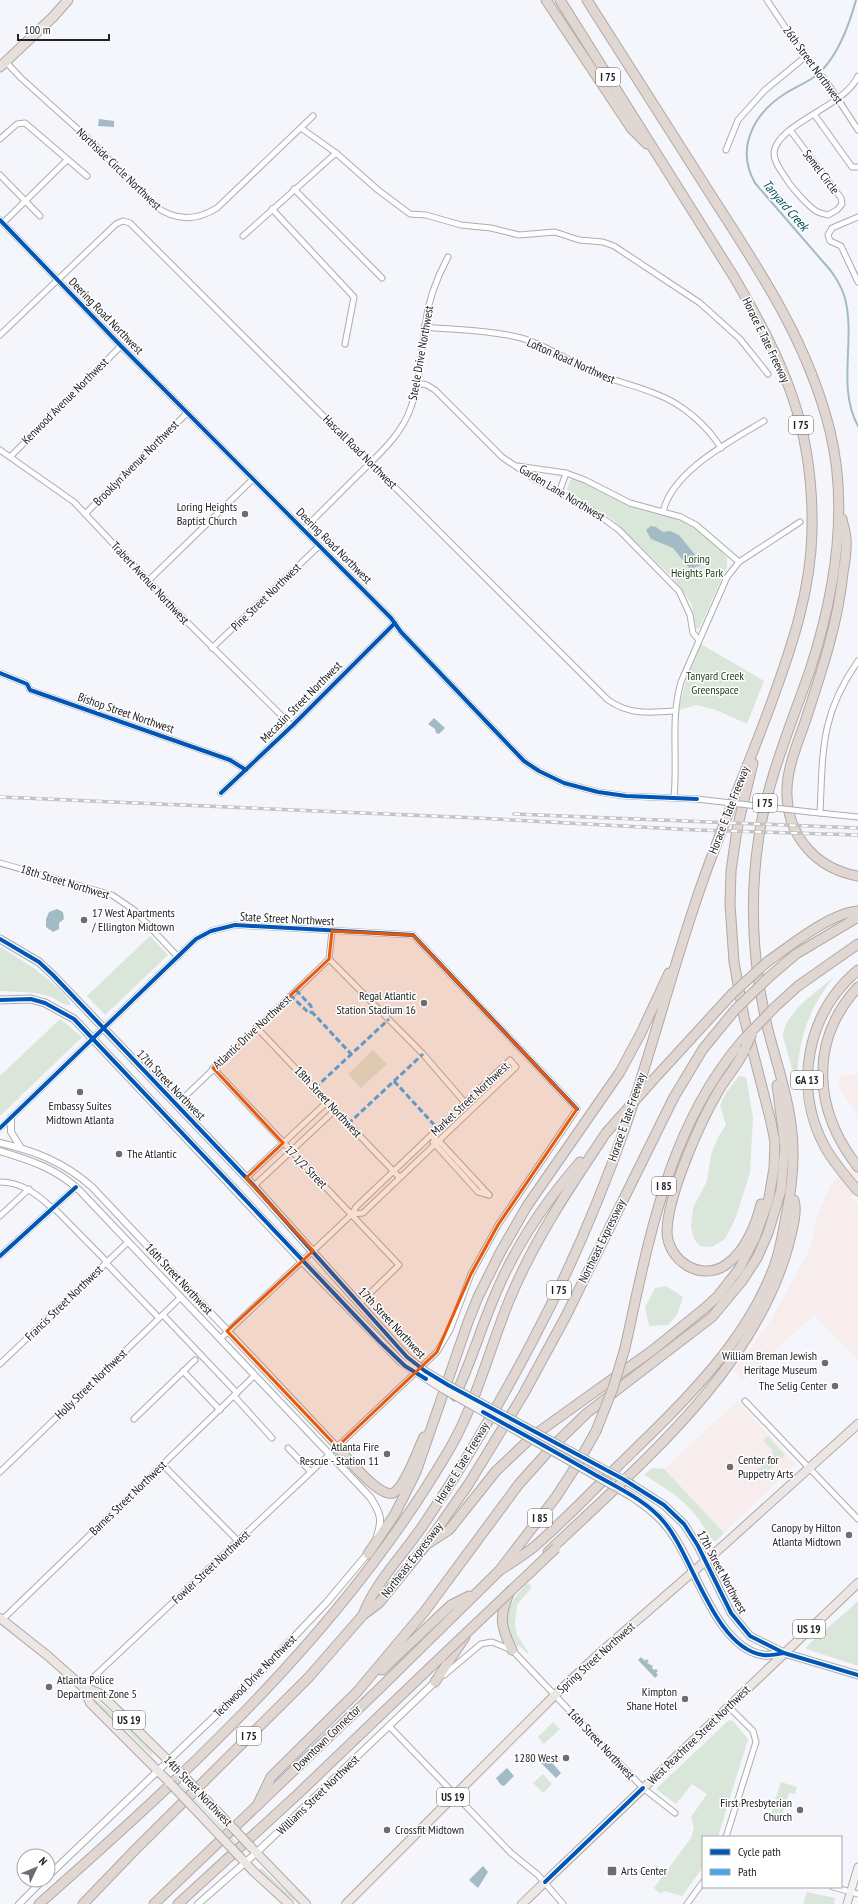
<svg xmlns="http://www.w3.org/2000/svg" width="858" height="1904" font-family="'PT Sans Narrow',sans-serif">
<style>
.education{fill:#f8eded}
.green{fill:#dbe6db}
.water{fill:#a3bbc4}
.lines{fill:none;stroke-linecap:round;stroke-linejoin:round}
.stream{stroke:#a3bbc4;stroke-width:2}
.minor-casing{stroke:#acadb0;stroke-width:7}
.tertiary-casing{stroke:#acadb0;stroke-width:8}
.secondary-casing{stroke:#acadb0;stroke-width:9}
.primary-casing{stroke:#b1a8a5;stroke-width:10}
.trunk-casing{stroke:#b1a8a5;stroke-width:11}
.motorway-casing{stroke:#b1a8a5;stroke-width:11}
.minor{stroke:#fefefe;stroke-width:5}
.tertiary{stroke:#fefefe;stroke-width:6}
.secondary{stroke:#f5f3f1;stroke-width:7}
.primary{stroke:#ece7e4;stroke-width:8}
.trunk{stroke:#e6dfdb;stroke-width:9}
.motorway{stroke:#e0d7d2;stroke-width:9}
.rail-casing{stroke:#c4c4c5;stroke-width:3.5}
.rail{stroke:#fff;stroke-width:2;stroke-dasharray:6;stroke-linecap:butt}
.minor-bridge-casing{stroke:#acadb0;stroke-width:7;stroke-linecap:butt}
.secondary-bridge-casing{stroke:#acadb0;stroke-width:9;stroke-linecap:butt}
.primary-bridge-casing{stroke:#b1a8a5;stroke-width:10;stroke-linecap:butt}
.motorway-bridge-casing{stroke:#b1a8a5;stroke-width:11;stroke-linecap:butt}
.minor-bridge{stroke:#fefefe;stroke-width:5}
.secondary-bridge{stroke:#f5f3f1;stroke-width:7}
.primary-bridge{stroke:#ece7e4;stroke-width:8}
.motorway-bridge{stroke:#e0d7d2;stroke-width:9}
.quiet{stroke:#3fa9f5;stroke-width:3;stroke-dasharray:6 3;stroke-linecap:butt}
.cycleway-casing{stroke:#fff;stroke-width:6}
.cycleway{stroke:#0057b8;stroke-width:4}
.marked{fill:#e8590c;fill-opacity:0.2;stroke:#e8590c;stroke-width:3;stroke-linejoin:round}
.poi-dot{fill:#6c6d71;stroke:#fff;stroke-width:1.5}
.labels{text-anchor:middle;stroke-width:3;stroke-linejoin:round;paint-order:stroke}
.shield{fill:#fff;stroke:#646567;stroke-width:1}
.shield-label{font-size:11px;font-weight:bold;fill:#222326}
.street-label{font-size:12px;fill:#222326;stroke:#fff}
.poi-label{font-size:12px;fill:#222326;stroke:#fff;text-anchor:end}
.park-label{font-size:12px;fill:#1e3a15;stroke:#fff}
.water-label{font-size:13px;font-style:italic;fill:#014e5f;stroke:#fff}
</style>
<rect width="100%" height="100%" fill="#f5f6fb"/>
<g class="education">
<path d="M858 1074V1115L839 1088V1076Z"/>
<path d="M858 1161V1189L851 1196 858 1204V1361L814 1315 743 1380 733 1369 743 1359 771 1320 795 1276 811 1246 817 1216 832 1182Z"/>
<path d="M737 1401 796 1464 724 1533 664 1469Z"/>
</g>
<g class="green">
<path d="M574 479C595 485 613 498 633 507 648 513 664 514 680 519 700 526 714 543 727 558V567L699 629 696 628 691 603 673 578 612 519 567 490 570 480Z"/>
<path d="M701 644 764 681 747 724 716 710 697 705 679 710 685 684Z"/>
<path d="M150 936 168 955 105 1015 87 996Z"/>
<path d="M0 947C18 957 64 986 71 1005 64 1006 55 998 48 996 32 991 16 992 0 991Z"/>
<path d="M834 977C808 1010 799 1037 797 1078L795 1079 783 1037C783 1013 818 991 834 977Z"/>
<path d="M60 1019 82 1037 0 1116V1076Z"/>
<path d="M373 1050 387 1064 361 1088 348 1074Z"/>
<path d="M739 1076 746 1077 753 1117 750 1173 736 1217 725 1239 712 1247 700 1246 694 1239 691 1227 693 1208 707 1181 711 1155 718 1137 726 1125 720 1105 726 1093Z"/>
<path d="M666 1286 683 1297 677 1315 668 1325 649 1326 645 1307 655 1288Z"/>
<path d="M768 1436 785 1455 762 1476 757 1470 773 1455 772 1453 773 1451 763 1440Z"/>
<path d="M652 1468 664 1469 724 1533 715 1542C707 1534 703 1524 696 1516 682 1498 664 1487 644 1475Z"/>
<path d="M528 1583 532 1587 517 1605 515 1624 517 1635 529 1653 528 1654 520 1646 518 1647C496 1623 508 1602 528 1583Z"/>
<path d="M858 1601V1666L806 1649 805 1648C823 1631 841 1617 858 1601Z"/>
<path d="M93 1697 128 1726 153 1753 151 1755 126 1730 92 1700Z"/>
<path d="M729 1720 733 1721 748 1739 718 1837H703V1867L682 1896 664 1891 661 1894 654 1888 691 1838 694 1828 691 1817 707 1794 692 1784 676 1804 656 1789Z"/>
<path d="M553 1722 560 1729 544 1744 538 1737Z"/>
<path d="M543 1774 552 1784 543 1793 533 1783Z"/>
<path d="M175 1777 235 1840 238 1846 178 1783Z"/>
<path d="M781 1782 797 1787 795 1794 789 1793 780 1822 769 1819Z"/>
<path d="M261 1868 300 1904 272 1885 258 1871Z"/>
<path d="M807 1892 835 1898 834 1904H803Z"/>
</g>
<g class="water">
<path d="M99 119 114 121V127L98 126Z"/>
<path d="M651 526 656 527 663 532 670 531 679 535 701 562V565L690 569 673 548 651 539 646 530Z"/>
<path d="M434 718 445 728 439 734 436 733 435 729 428 724Z"/>
<path d="M57 909 63 912 64 919 59 923V929L53 932 46 927V919L49 912Z"/>
<path d="M641 1657 645 1661 646 1659 649 1661 647 1663 653 1666 652 1668 654 1670 656 1669 658 1671 656 1673 658 1675 655 1678 638 1660Z"/>
<path d="M547 1757 561 1773 556 1778 541 1763Z"/>
<path d="M507 1768 514 1776 504 1786 501 1785 496 1778Z"/>
<path d="M483 1866 488 1872 478 1888 469 1880Z"/>
</g>
<g class="lines">
<path class="stream" d="M856 0C850 22 839 51 824 68 814 80 799 85 786 93 754 113 735 148 755 183L831 271C836 278 841 286 844 295 857 337 836 386 858 426"/>
<defs>
<g id="minor">
<path d="M767 0 805 57 826 81 858 130"/>
<path d="M6 62 21 78 91 141 155 206C175 221 196 221 217 208L313 116"/>
<path d="M814 114 847 160 852 167H858"/>
<path d="M301 128 336 153 378 190 410 214 426 215 461 225 491 228 519 235 555 232 579 240 603 242 614 246 700 303 740 339 768 374"/>
<path d="M790 130 841 198 842 204 837 210 828 215C824 214 819 213 816 211 808 206 792 188 787 180 782 172 774 163 774 153 776 124 846 106 858 76"/>
<path d="M0 139 17 124 25 123 87 176"/>
<path d="M726 150 738 120 765 90 805 57"/>
<path d="M0 175 40 216"/>
<path d="M294 189 382 278"/>
<path d="M272 209 354 297 345 344"/>
<path d="M858 217 832 228 828 235 830 241 841 246 858 282"/>
<path d="M0 220 121 346 391 618 401 632 501 737 524 761 539 771 564 783 598 792 626 796 697 799"/>
<path d="M3 223 67 160"/>
<path d="M243 236 336 153"/>
<path d="M424 327C456 330 490 330 521 338 546 345 569 361 593 372 613 381 635 385 656 394 681 403 707 425 721 448"/>
<path d="M0 335 116 224 123 221 130 223 608 700C629 715 650 713 675 711"/>
<path d="M417 383 427 385 435 390 502 457 536 480 593 511 619 530 679 591 690 615 693 633 699 640"/>
<path d="M0 450 74 502 186 621 292 726"/>
<path d="M10 457 121 346"/>
<path d="M517 466 566 473 585 480 630 503 681 517 696 525 739 562"/>
<path d="M559 493 566 473"/>
<path d="M663 512C672 471 731 441 764 421"/>
<path d="M85 514 187 413"/>
<path d="M303 530C321 512 339 494 357 476 377 456 402 435 411 407 420 381 421 353 425 326 428 301 436 279 448 257"/>
<path d="M148 581 253 479"/>
<path d="M212 648 319 546"/>
<path d="M0 673 27 684 30 690 230 760 246 770"/>
<path d="M221 793 292 726 395 623"/>
<path d="M674 797C678 758 670 720 681 682L727 577 739 562 800 522"/>
<path d="M810 812 858 817"/>
<path d="M820 813C823 751 820 715 858 661"/>
<path d="M0 863 112 895 134 910 178 957"/>
<path d="M329 959 423 1054 467 1105"/>
<path d="M329 959 332 931"/>
<path d="M256 1027 399 1177"/>
<path d="M213 1068 399 1265 360 1303"/>
<path d="M176 1105 329 959"/>
<path d="M0 1128 196 939 211 931 235 925 413 935 577 1109 498 1225 471 1274 450 1330 437 1352 337 1447"/>
<path d="M431 1136 440 1142 489 1195"/>
<path d="M433 1142 478 1192 489 1195"/>
<path d="M246 1178 327 1102"/>
<path d="M0 1182C21 1182 37 1194 52 1208"/>
<path d="M254 1186 335 1110"/>
<path d="M53 1207 107 1262"/>
<path d="M0 1216 29 1189"/>
<path d="M0 1256 76 1187"/>
<path d="M106 1263 159 1318"/>
<path d="M163 1315 237 1393"/>
<path d="M220 1339 352 1214 356 1207 510 1060 516 1067 363 1213 352 1214"/>
<path d="M0 1364 128 1242"/>
<path d="M183 1371 220 1410"/>
<path d="M234 1396 272 1438"/>
<path d="M745 1401 858 1519"/>
<path d="M134 1419 195 1360"/>
<path d="M288 1448 311 1472"/>
<path d="M163 1465 238 1541"/>
<path d="M0 1472 181 1297"/>
<path d="M2 1620 254 1376"/>
<path d="M444 1675 481 1644 492 1642 512 1650 643 1788 675 1813"/>
<path d="M83 1687 330 1454"/>
<path d="M389 1726 511 1853 538 1875 563 1904"/>
<path d="M726 1837 756 1742 753 1731 729 1707"/>
<path d="M833 1887 858 1894"/>
<path d="M687 1904 703 1882"/>
</g>
<g id="tertiary">
<path d="M11 1118V1132L21 1148"/>
<path d="M0 1143C35 1151 64 1162 92 1187L337 1447 335 1449"/>
<path d="M0 1151C30 1160 58 1169 81 1192L370 1497C380 1512 383 1519 377 1536"/>
<path d="M48 1876 258 1675 327 1602 369 1552"/>
<path d="M19 1904 43 1880"/>
<path d="M198 1904 256 1853 435 1682"/>
</g>
<g id="secondary">
<path d="M0 939 39 962 53 975 254 1186 407 1357"/>
<path d="M0 1000 31 999 45 1003 74 1019 302 1261 401 1362"/>
<path d="M633 1485 664 1505 684 1524 698 1546 731 1613 750 1636 784 1653 858 1675"/>
<path d="M631 1496C649 1508 663 1519 675 1538 697 1571 718 1648 763 1655 770 1656 777 1654 784 1653"/>
<path d="M847 1904 858 1867"/>
</g>
<g id="primary">
<path d="M0 1618 48 1656 83 1687 99 1693 108 1701 180 1772"/>
<path d="M83 1687 90 1703 170 1783"/>
<path d="M250 1846 306 1904"/>
<path d="M239 1856 254 1872 289 1904"/>
<path d="M346 1904 559 1691 602 1651 725 1544 858 1424"/>
<path d="M522 1904 858 1583"/>
</g>
<path id="trunk" d="M0 67 53 17 68 0"/>
<g id="motorway">
<path d="M546 0 631 128 647 144"/>
<path d="M842 519C843 525 846 533 846 539 847 550 845 562 843 573 838 624 821 673 805 722 797 745 786 770 787 795 788 837 817 869 858 876"/>
<path d="M767 962C790 946 830 913 858 911"/>
<path d="M858 970C806 1014 793 1088 825 1147 834 1163 846 1177 858 1191"/>
<path d="M769 977 796 954 858 917"/>
<path d="M858 987C808 1042 814 1111 858 1167"/>
<path d="M775 1007 798 986 858 944"/>
<path d="M745 1049C739 1064 727 1076 719 1090 700 1122 668 1194 667 1231 667 1261 702 1283 727 1264 745 1251 756 1225 761 1204"/>
<path d="M654 1079 732 994"/>
<path d="M625 1348C649 1239 668 1127 743 1040"/>
<path d="M455 1396C471 1363 481 1327 496 1293 516 1245 546 1201 580 1162"/>
<path d="M337 1447C346 1457 380 1498 393 1493 405 1488 418 1449 424 1437"/>
<path d="M429 1543 449 1530 496 1471 533 1436 653 1350 705 1308 718 1296 739 1269 755 1238 769 1198 774 1168 775 1142 771 1122 744 1017 734 962 730 904 731 871 737 829 753 763"/>
<path d="M548 1552C638 1466 753 1372 788 1247 791 1234 798 1213 794 1200"/>
<path d="M368 1554 395 1514 416 1472 468 1322 478 1297 501 1251 527 1206 620 1072 641 1033 669 973"/>
<path d="M499 1571C511 1563 524 1555 535 1546 564 1521 591 1492 618 1466 678 1407 746 1345 775 1264 780 1250 782 1236 785 1221 792 1189 796 1157 791 1124 787 1092 776 1061 768 1030 753 967 749 900 759 836 768 777 792 723 811 667 835 592 849 509 830 431 808 342 760 271 711 195 670 130 628 65 587 0"/>
<path d="M510 1591C499 1616 500 1626 512 1650"/>
<path d="M363 1615C376 1581 404 1554 424 1524 463 1466 499 1405 532 1342 568 1274 599 1202 625 1128 652 1050 672 970 699 892 721 827 749 765 772 701 792 646 811 590 812 531 814 428 785 364 734 277L560 0"/>
<path d="M382 1670 451 1605 469 1596"/>
<path d="M435 1682 465 1637"/>
<path d="M257 1806 271 1777 357 1692 425 1611 519 1484 553 1446 587 1413 712 1317 742 1281 757 1258 768 1233 781 1190 785 1146 777 1085"/>
<path d="M39 1904C193 1768 345 1628 449 1450 476 1404 489 1350 509 1301 534 1240 570 1187 606 1133"/>
<path d="M83 1904 134 1851 309 1677 363 1615 379 1603 426 1545 468 1485 523 1395 566 1316 674 1097 703 1049 735 1010"/>
<path d="M154 1904 377 1691 499 1571 556 1497 578 1463 596 1431"/>
<path d="M178 1904 297 1795 441 1657"/>
</g>
</defs>
<use href="#minor" class="minor-casing"/>
<use href="#tertiary" class="tertiary-casing"/>
<use href="#secondary" class="secondary-casing"/>
<use href="#primary" class="primary-casing"/>
<use href="#trunk" class="trunk-casing"/>
<use href="#motorway" class="motorway-casing"/>
<use href="#minor" class="minor"/>
<use href="#tertiary" class="tertiary"/>
<use href="#secondary" class="secondary"/>
<use href="#primary" class="primary"/>
<use href="#trunk" class="trunk"/>
<use href="#motorway" class="motorway"/>
<defs>
<g id="rail">
<path d="M0 797 478 818 696 830 858 835"/>
<path d="M514 814 858 828"/>
</g>
</defs>
<use href="#rail" class="rail-casing"/>
<use href="#rail" class="rail"/>
<defs>
<path id="minor-bridge" d="M697 799 810 812"/>
<g id="secondary-bridge">
<path d="M407 1357 425 1371 448 1385 633 1485"/>
<path d="M401 1362 443 1389 631 1496"/>
</g>
<g id="primary-bridge">
<path d="M180 1772 250 1846"/>
<path d="M170 1783 239 1856"/>
</g>
<g id="motorway-bridge">
<path d="M732 994 767 962"/>
<path d="M735 1010 769 977"/>
<path d="M743 1040 775 1007"/>
<path d="M745 1049 752 1033"/>
<path d="M606 1133 654 1079"/>
<path d="M596 1431 613 1388 625 1348"/>
<path d="M618 1488 623 1479"/>
<path d="M441 1657 556 1548"/>
</g>
</defs>
<use href="#minor-bridge" class="minor-bridge-casing"/>
<use href="#secondary-bridge" class="secondary-bridge-casing"/>
<use href="#primary-bridge" class="primary-bridge-casing"/>
<use href="#motorway-bridge" class="motorway-bridge-casing"/>
<use href="#minor-bridge" class="minor-bridge"/>
<use href="#secondary-bridge" class="secondary-bridge"/>
<use href="#primary-bridge" class="primary-bridge"/>
<use href="#motorway-bridge" class="motorway-bridge"/>
<g class="quiet">
<path d="M296 990 311 1006 312 1012 351 1054"/>
<path d="M290 995 309 1013 312 1012"/>
<path d="M394 1081 438 1129"/>
<path d="M315 1088 389 1019"/>
<path d="M348 1124 423 1054"/>
</g>
<defs>
<g id="cycleway">
<path d="M0 220 121 346 391 618 401 632 501 737 524 761 539 771 564 783 598 792 626 796 697 799"/>
<path d="M0 673 27 684 30 690 230 760 246 770"/>
<path d="M221 793 292 726 395 623"/>
<path d="M0 939 39 962 53 975 254 1186 407 1357 425 1371 448 1385 623 1479 664 1505 684 1524 698 1546 731 1613 750 1636 784 1653 858 1675"/>
<path d="M0 1000 31 999 45 1003 74 1019 380 1342 405 1366 426 1379"/>
<path d="M0 1128 196 939 211 931 235 925 413 935 577 1109"/>
<path d="M0 1256 76 1187"/>
<path d="M483 1412C519 1432 556 1452 592 1473 616 1487 646 1500 664 1522 693 1556 714 1648 763 1655 770 1656 778 1654 784 1653"/>
<path d="M545 1882 643 1788"/>
</g>
</defs>
<use href="#cycleway" class="cycleway-casing"/>
<use href="#cycleway" class="cycleway"/>
</g>
<path class="marked" d="M332 931 413 935 577 1109 498 1225 471 1274 437 1352 337 1447 227 1331 313 1251 246 1178 283 1143 213 1068 329 959Z"/>
<g class="poi-dot">
<circle cx="245" cy="514" r="4"/>
<circle cx="84" cy="920" r="4"/>
<circle cx="424" cy="1003" r="4"/>
<circle cx="80" cy="1092" r="4"/>
<circle cx="119" cy="1154" r="4"/>
<circle cx="825" cy="1363" r="4"/>
<circle cx="835" cy="1386" r="4"/>
<circle cx="387" cy="1454" r="4"/>
<circle cx="730" cy="1467" r="4"/>
<circle cx="849" cy="1535" r="4"/>
<circle cx="49" cy="1687" r="4"/>
<circle cx="685" cy="1699" r="4"/>
<circle cx="566" cy="1758" r="4"/>
<circle cx="800" cy="1810" r="4"/>
<circle cx="387" cy="1830" r="4"/>
<rect x="607" y="1866" width="10" height="10" rx="2"/>
</g>
<g class="labels">
<g class="shield">
<rect x="596" y="68" width="24" height="18" rx="3"/>
<rect x="789" y="416" width="24" height="18" rx="3"/>
<rect x="753" y="794" width="24" height="18" rx="3"/>
<rect x="791" y="1071" width="32" height="18" rx="3"/>
<rect x="652" y="1177" width="24" height="18" rx="3"/>
<rect x="547" y="1281" width="24" height="18" rx="3"/>
<rect x="528" y="1509" width="24" height="18" rx="3"/>
<rect x="793" y="1620" width="32" height="18" rx="3"/>
<rect x="113" y="1711" width="32" height="18" rx="3"/>
<rect x="237" y="1727" width="24" height="18" rx="3"/>
<rect x="437" y="1788" width="32" height="18" rx="3"/>
</g>
<g class="shield-label">
<text x="608" y="81">I 75</text>
<text x="801" y="429">I 75</text>
<text x="765" y="807">I 75</text>
<text x="807" y="1084">GA 13</text>
<text x="664" y="1190">I 85</text>
<text x="559" y="1294">I 75</text>
<text x="540" y="1522">I 85</text>
<text x="809" y="1633">US 19</text>
<text x="129" y="1724">US 19</text>
<text x="249" y="1740">I 75</text>
<text x="453" y="1801">US 19</text>
</g>
<g class="street-label">
<text transform="translate(813 65) rotate(54)" y="4">26th Street Northwest</text>
<text transform="translate(119 169) rotate(44)" y="4">Northside Circle Northwest</text>
<text transform="translate(821 172) rotate(53)" y="4">Semel Circle</text>
<text transform="translate(106 316) rotate(46)" y="4">Deering Road Northwest</text>
<text transform="translate(766 340) rotate(64)" y="4">Horace E Tate Freeway</text>
<text transform="translate(421 353) rotate(-80)" y="4">Steele Drive Northwest</text>
<text transform="translate(571 361) rotate(24)" y="4">Lofton Road Northwest</text>
<text transform="translate(65 401) rotate(-45)" y="4">Kenwood Avenue Northwest</text>
<text transform="translate(360 452) rotate(45)" y="4">Hascall Road Northwest</text>
<text transform="translate(136 463) rotate(-45)" y="4">Brooklyn Avenue Northwest</text>
<text transform="translate(562 493) rotate(31)" y="4">Garden Lane Northwest</text>
<text transform="translate(334 546) rotate(45)" y="4">Deering Road Northwest</text>
<text transform="translate(150 583) rotate(47)" y="4">Trabert Avenue Northwest</text>
<text transform="translate(266 597) rotate(-44)" y="4">Pine Street Northwest</text>
<text transform="translate(301 702) rotate(-45)" y="4">Mecaslin Street Northwest</text>
<text transform="translate(126 713) rotate(19)" y="4">Bishop Street Northwest</text>
<text transform="translate(729 810) rotate(-69)" y="4">Horace E Tate Freeway</text>
<text transform="translate(65 882) rotate(17)" y="4">18th Street Northwest</text>
<text transform="translate(287 919) rotate(3)" y="4">State Street Northwest</text>
<text transform="translate(252 1032) rotate(-43)" y="4">Atlantic Drive Northwest</text>
<text transform="translate(171 1085) rotate(46)" y="4">17th Street Northwest</text>
<text transform="translate(470 1099) rotate(-43)" y="4">Market Street Northwest</text>
<text transform="translate(328 1102) rotate(47)" y="4">18th Street Northwest</text>
<text transform="translate(627 1117) rotate(-71)" y="4">Horace E Tate Freeway</text>
<text transform="translate(306 1167) rotate(46)" y="4">17 1/2 Street</text>
<text transform="translate(602 1241) rotate(-64)" y="4">Northeast Expressway</text>
<text transform="translate(179 1279) rotate(47)" y="4">16th Street Northwest</text>
<text transform="translate(64 1303) rotate(-44)" y="4">Francis Street Northwest</text>
<text transform="translate(392 1323) rotate(47)" y="4">17th Street Northwest</text>
<text transform="translate(91 1384) rotate(-44)" y="4">Holly Street Northwest</text>
<text transform="translate(462 1463) rotate(-59)" y="4">Horace E Tate Freeway</text>
<text transform="translate(128 1498) rotate(-44)" y="4">Barnes Street Northwest</text>
<text transform="translate(412 1560) rotate(-52)" y="4">Northeast Expressway</text>
<text transform="translate(211 1567) rotate(-43)" y="4">Fowler Street Northwest</text>
<text transform="translate(722 1572) rotate(62)" y="4">17th Street Northwest</text>
<text transform="translate(596 1658) rotate(-42)" y="4">Spring Street Northwest</text>
<text transform="translate(255 1676) rotate(-45)" y="4">Techwood Drive Northwest</text>
<text transform="translate(699 1735) rotate(-44)" y="4">West Peachtree Street Northwest</text>
<text transform="translate(327 1738) rotate(-44)" y="4">Downtown Connector</text>
<text transform="translate(601 1744) rotate(47)" y="4">16th Street Northwest</text>
<text transform="translate(198 1791) rotate(46)" y="4">14th Street Northwest</text>
<text transform="translate(318 1795) rotate(-44)" y="4">Williams Street Northwest</text>
</g>
<g class="poi-label">
<text x="237" y="511">Loring Heights<tspan x="237" dy="14">Baptist Church</tspan></text>
<text x="92" y="917" text-anchor="start">17 West Apartments<tspan x="92" dy="14">/ Ellington Midtown</tspan></text>
<text x="416" y="1000">Regal Atlantic<tspan x="416" dy="14">Station Stadium 16</tspan></text>
<text x="80" y="1110" text-anchor="middle">Embassy Suites<tspan x="80" dy="14">Midtown Atlanta</tspan></text>
<text x="127" y="1158" text-anchor="start">The Atlantic</text>
<text x="817" y="1360">William Breman Jewish<tspan x="817" dy="14">Heritage Museum</tspan></text>
<text x="827" y="1390">The Selig Center</text>
<text x="379" y="1451">Atlanta Fire<tspan x="379" dy="14">Rescue - Station 11</tspan></text>
<text x="738" y="1464" text-anchor="start">Center for<tspan x="738" dy="14">Puppetry Arts</tspan></text>
<text x="841" y="1532">Canopy by Hilton<tspan x="841" dy="14">Atlanta Midtown</tspan></text>
<text x="57" y="1684" text-anchor="start">Atlanta Police<tspan x="57" dy="14">Department Zone 5</tspan></text>
<text x="677" y="1696">Kimpton<tspan x="677" dy="14">Shane Hotel</tspan></text>
<text x="558" y="1762">1280 West</text>
<text x="792" y="1807">First Presbyterian<tspan x="792" dy="14">Church</tspan></text>
<text x="395" y="1834" text-anchor="start">Crossfit Midtown</text>
<text x="621" y="1875" text-anchor="start">Arts Center</text>
</g>
<g class="park-label">
<text x="697" y="563">Loring<tspan x="697" dy="14">Heights Park</tspan></text>
<text x="715" y="680">Tanyard Creek<tspan x="715" dy="14">Greenspace</tspan></text>
</g>
<g class="water-label">
<text transform="translate(786 205) rotate(49)" y="5">Tanyard Creek</text>
</g>
</g>
<rect x="702" y="1836" width="140" height="52" fill="#ffffff" stroke="#a7a7a8"/>
<rect x="710" y="1849" width="20" height="6" fill="#0057b8" stroke="#a7a7a8"/>
<text x="738" y="1856" font-size="12" fill="#222326">Cycle path</text>
<rect x="710" y="1869" width="20" height="6" fill="#3fa9f5" stroke="#a7a7a8"/>
<text x="738" y="1876" font-size="12" fill="#222326">Path</text>
<g transform="translate(36 1868) rotate(46)"><circle r="19" fill="#ffffff" stroke="#a7a7a8"/>
<path d="M0-3L7 15L0 10L-7 15Z" fill="#6c6d71"/>
<text y="-6" font-size="11" font-weight="bold" text-anchor="middle" fill="#222326">N</text>
</g>
<path d="M18 34v6h91v-6" fill="none" stroke="#222326" stroke-width="2"/>
<text x="24" y="34" font-size="12" fill="#222326" stroke="#ffffff" stroke-width="3" paint-order="stroke">100 m</text>
</svg>
